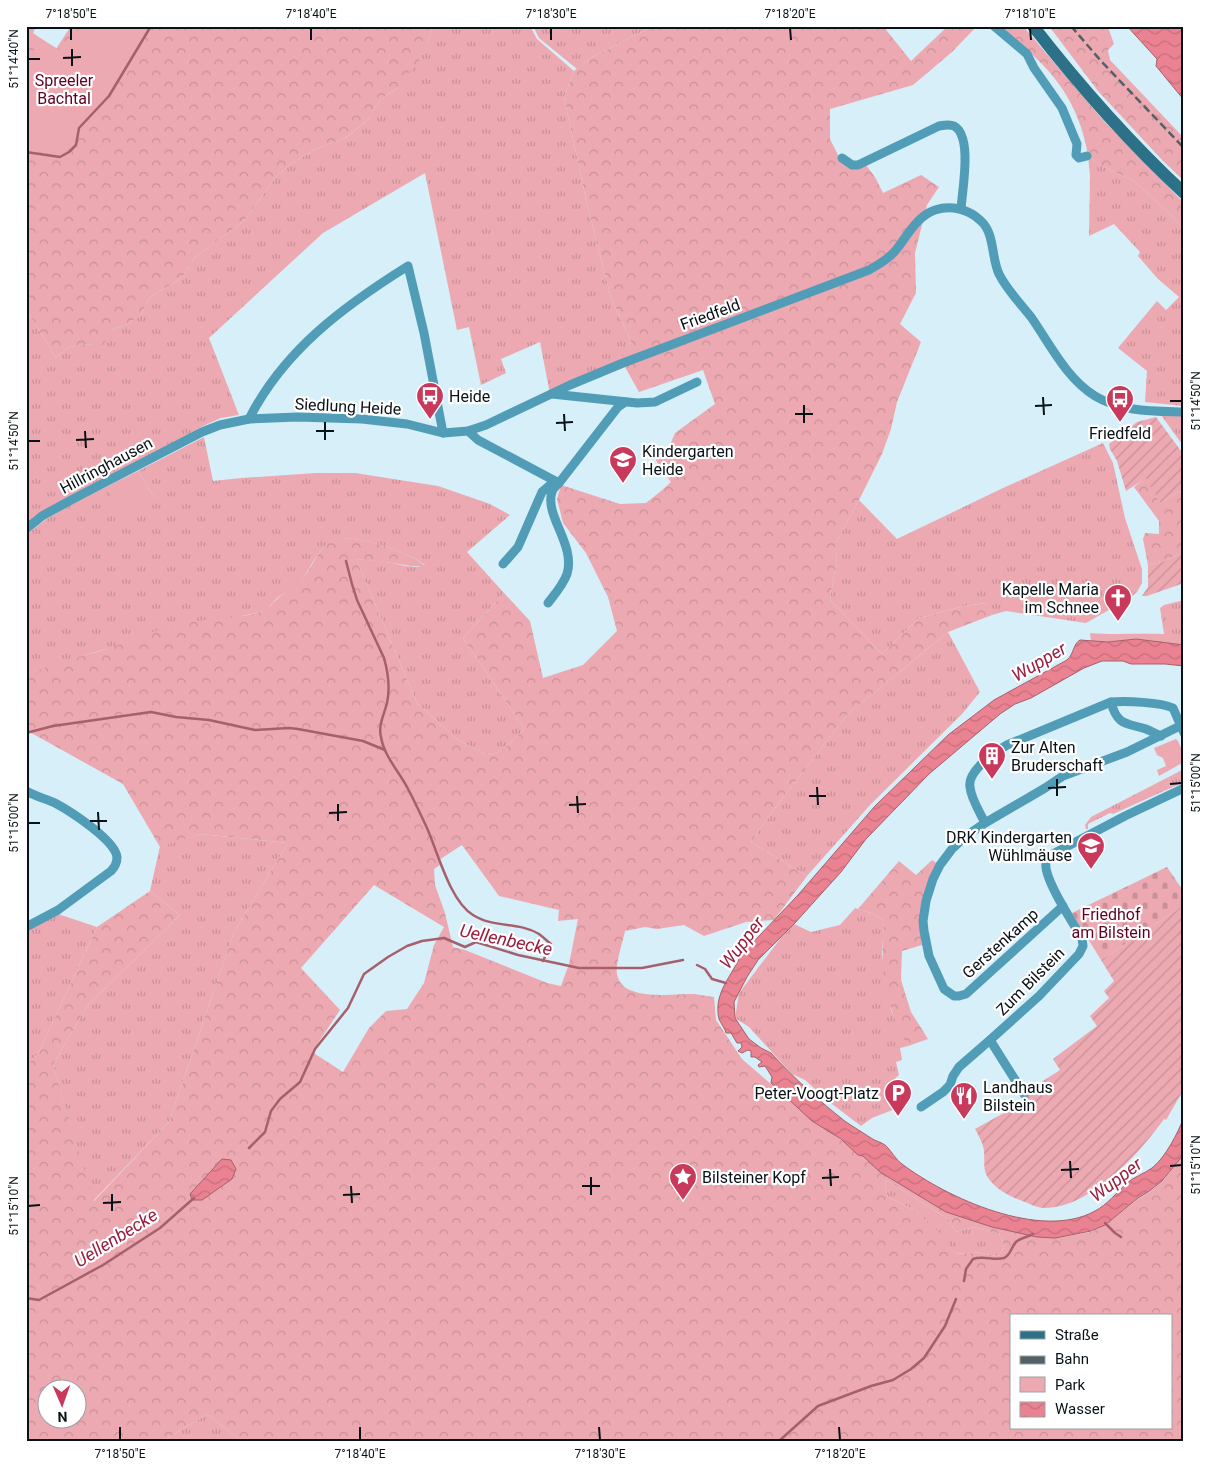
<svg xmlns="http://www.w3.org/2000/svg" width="1210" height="1467" font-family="Roboto,sans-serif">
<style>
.grass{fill:url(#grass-tufts)}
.forest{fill:url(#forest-crowns);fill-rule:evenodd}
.cemetery{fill:url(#cemetery-stones)}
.park{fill:#eca9b1}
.garden{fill:url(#garden-furrows)}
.water{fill:url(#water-waves);stroke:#a6606c}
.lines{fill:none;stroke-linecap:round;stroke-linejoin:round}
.stream{stroke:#a6606c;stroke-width:2.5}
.street{stroke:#519db7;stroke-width:9}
.secondary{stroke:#2c7188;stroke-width:12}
.rail{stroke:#526067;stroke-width:2.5;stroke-dasharray:8 4;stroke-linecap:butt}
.ticks{fill:none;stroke:#091216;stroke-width:2}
.labels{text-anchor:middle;stroke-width:4.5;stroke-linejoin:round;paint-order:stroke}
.park-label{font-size:16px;fill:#610020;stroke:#fff}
.street-label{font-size:16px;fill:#091216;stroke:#fff}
.poi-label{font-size:16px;fill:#091216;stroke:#fff;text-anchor:start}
.water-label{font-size:18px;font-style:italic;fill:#991e3f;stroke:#fff}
.neatline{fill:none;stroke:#091216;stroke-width:2}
.ticks-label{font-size:12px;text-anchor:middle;fill:#091216}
</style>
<defs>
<pattern id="grass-tufts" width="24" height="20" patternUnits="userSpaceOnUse" patternTransform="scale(1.25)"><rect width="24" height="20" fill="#eca9b1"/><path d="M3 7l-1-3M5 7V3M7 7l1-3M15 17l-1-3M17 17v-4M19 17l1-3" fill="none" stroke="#c99098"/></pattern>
<pattern id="forest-crowns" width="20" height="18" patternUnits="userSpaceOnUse" patternTransform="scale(1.25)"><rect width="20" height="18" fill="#eca9b1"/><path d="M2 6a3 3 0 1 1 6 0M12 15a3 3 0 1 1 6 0" fill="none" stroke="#c99098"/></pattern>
<pattern id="cemetery-stones" width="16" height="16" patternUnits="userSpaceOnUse" patternTransform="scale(1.25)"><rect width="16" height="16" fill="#eca9b1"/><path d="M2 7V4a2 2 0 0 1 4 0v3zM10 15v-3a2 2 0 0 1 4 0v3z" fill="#c99098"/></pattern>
<pattern id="garden-furrows" width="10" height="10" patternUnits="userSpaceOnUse" patternTransform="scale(1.25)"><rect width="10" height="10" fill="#eca9b1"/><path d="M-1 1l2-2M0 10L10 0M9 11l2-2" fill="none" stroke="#c99098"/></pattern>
<pattern id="water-waves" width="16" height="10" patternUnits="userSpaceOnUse" patternTransform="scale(1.25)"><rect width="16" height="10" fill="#ea8291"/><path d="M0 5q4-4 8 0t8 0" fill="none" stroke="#c76f7c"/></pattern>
</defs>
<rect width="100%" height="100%" fill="#d6eff9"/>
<g class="grass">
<path d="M434 26H530L537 39 574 71 564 97 587 204 611 298 628 334 631 343 621 358 623 363 550 394 540 342 501 359 506 373 481 385 469 327 457 330 425 173 323 233 209 338 239 415 221 418 201 427 176 443 67 497 39 514 26 524V309L56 358 69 347 91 344 111 330 126 325 141 315 150 297 182 278 195 257 244 221 275 178 289 165 312 151 347 137 370 118 374 108 383 98 396 89 427 42Z"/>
<path d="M533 26H653L592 57 577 69 539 38Z"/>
<path d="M1088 155 1100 165 1134 181 1170 214 1184 229V406L1145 402 1147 371 1118 348 1157 301 1166 310 1179 297 1158 279 1138 256 1140 252 1114 224 1089 236 1090 176Z"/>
<path d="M1161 415 1184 416V447Z"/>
<path d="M204 437 213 481 241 478 316 473H355L438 486 490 504 510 515 467 552 504 593 463 638 524 728C518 738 499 755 487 755L458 740 417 703 356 559C366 560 375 560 385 562 397 563 413 570 425 565 410 552 350 531 332 541 316 549 311 570 299 583 293 589 284 593 277 598 273 602 270 606 267 610L102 650 58 664 26 679V535L45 520 72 504 106 487 154 497 138 471Z"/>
<path d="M1103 443 1113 463 1125 518 1142 569V583L1137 592 1130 598 1086 623 1006 611 992 615 986 603 964 606 919 618 882 654 830 600 837 557 835 544 859 500 897 539 1003 488Z"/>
<path d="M1184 600V645L1136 639 1108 642 1091 641 1090 633C1115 635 1139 633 1164 634L1160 608 1164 605Z"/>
<path d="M948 632 980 692 962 714 870 805 807 876 751 842 780 801 848 714Z"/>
<path d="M1184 769V782L1113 814 1110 813 1088 824V829H1086L1085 825 1091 817Z"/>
<path d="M200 834 288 843 234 932 169 1122 93 1201 53 1065 87 1006 180 915 150 891 160 846Z"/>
<path d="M855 908 874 914 884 921 882 954 891 1010 908 1046 900 1048 902 1060 896 1062 899 1075 892 1081 903 1106 872 1118 861 1126 828 1101 805 1080 792 1074 749 1027 735 1018 739 993 780 939 794 924 811 932 840 925Z"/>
<path d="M58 914 97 927 38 1054 26 1065V930Z"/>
<path d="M886 1180 948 1219 956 1232 974 1227 988 1231 998 1234 1002 1239 1004 1248 998 1256 974 1252 967 1254 955 1253 916 1211 888 1197 885 1189Z"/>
<path d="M207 1414 241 1441H163Z"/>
</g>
<g class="forest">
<path d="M26 26H36L33 33 56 49 71 26H434L418 63 396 89 383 98 374 108 371 117 347 137 312 151 289 165 275 178 244 221 195 257 182 278 150 297 141 315 126 325 111 330 102 347 91 344 69 347 56 358 26 309Z"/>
<path d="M653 26H883L911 61 948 26H977L952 52 913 85 830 109V139L841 161 866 165 875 177 883 193 921 175 939 187 927 205 915 253 916 293 900 324 921 342 897 402 891 429 882 454 859 500 835 544 837 557 830 600 882 654 919 618 964 606 987 603 992 615 948 632 848 714 780 801 751 842 807 876 774 920 746 922 704 936 684 925 657 929 645 927 625 931C623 941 615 965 617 974 622 1003 674 993 694 994 701 995 707 996 714 997L716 1020 742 1059 800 1109 892 1178 934 1205 992 1227 1055 1238 1091 1232 1105 1225 1138 1199 1148 1193 1163 1181 1184 1154V1441H241L207 1414 163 1441H26V1065L38 1054 97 927 150 891 180 915 87 1006 53 1065 94 1201 169 1122 234 932 288 843 200 834 160 847 123 784 26 730V679C42 664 82 657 103 650 128 642 154 630 179 624 205 618 241 620 265 610 270 608 272 603 276 600 282 594 291 590 297 584 307 576 313 561 321 550 324 546 328 542 333 540 351 532 412 552 425 566H411L385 562 356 559 417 703 458 740 487 755C499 755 518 738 524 728L463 638 504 593 530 621 543 678 583 665 617 631 608 597 586 553 563 523 557 499 561 485 620 504 646 503 661 491 671 482 658 464 654 456 670 445 675 433 715 404 703 370 639 392 620 358 631 343 628 334 611 298 587 204 564 97 574 71 592 57ZM462 845 499 896 559 910 558 921 578 919 569 964 561 986 547 983 465 950 453 947 445 913 435 885 434 869 440 865 439 860ZM374 885 444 927 434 945 424 983 407 1009 386 1011 369 1028 343 1072 312 1052 340 1010 301 968ZM886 1180 948 1219 956 1232 974 1227 988 1231 998 1234 1002 1239 1004 1248 998 1256 974 1252 967 1254 955 1253 944 1237 916 1211 888 1197 885 1189ZM1011 1316H1171V1428H1011ZM48 1390H78V1420H48Z"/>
<path d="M999 26H1023L1103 120 1184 203V229L1170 214 1134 181 1100 165 1088 155C1077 93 1046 64 999 26Z"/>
<path d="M1049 26H1105L1108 27 1114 44 1108 50 1110 60 1184 138V181L1163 161 1098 91Z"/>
<path d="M1146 477 1160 503 1180 491 1184 497V552L1162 562 1148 565 1143 539 1145 533 1159 534V521L1134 487Z"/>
<path d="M932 860 936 863 920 927 922 945 902 951 901 980 911 1012 928 1039 908 1046C884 1005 880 968 884 921L874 914 858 909 899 861 916 875Z"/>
</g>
<path class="cemetery" d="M1167 867 1184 892V905L1101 960 1072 913Z"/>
<g class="park">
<path d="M83 26H154L139 45 114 86 105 99 78 128 72 145 67 152 59 155 47 153 26 151V67L40 38 61 51Z"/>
<path d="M138 471 154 497 121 514 106 487Z"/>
<path d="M1176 739 1178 741 1184 755V762L1159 776 1157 770 1166 766 1163 758 1157 755 1154 748Z"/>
</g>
<g class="garden">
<path d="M1156 417 1184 455V497L1180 491 1160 503 1146 478 1126 491 1117 461 1110 449 1109 444 1137 422Z"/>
<path d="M1184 552V583L1147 596H1142L1148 587V565L1162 562Z"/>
<path d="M1184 905V1077L1181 1082 1184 1086V1089L1166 1120 1164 1119C1140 1153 1090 1208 1045 1208 1037 1208 1028 1203 1020 1200 1008 1196 993 1187 987 1176 982 1168 986 1155 983 1146 981 1140 978 1134 975 1129L1024 1102 1026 1092 1060 1070 1053 1059 1097 1026 1090 1016 1109 998 1104 991 1114 981 1101 960Z"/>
</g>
<g class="water">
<path d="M1127 26H1184V100L1156 66 1157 59Z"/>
<path d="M1136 639 1184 645V666L1165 664H1131L1123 661H1102L1084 668 1031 698 1015 704 1000 714 929 774 866 839 841 872 794 924 758 960 747 977 734 1002 735 1018 749 1039 761 1048 771 1053C794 1078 819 1101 846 1122 854 1127 863 1133 871 1138 875 1141 881 1142 885 1145 890 1149 896 1160 902 1164 947 1198 1041 1241 1095 1211 1108 1204 1115 1194 1126 1184 1133 1177 1144 1174 1152 1168 1165 1158 1178 1133 1184 1117V1154L1162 1181 1148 1192 1138 1198 1105 1225 1091 1231 1055 1238 1037 1237 992 1227 946 1212 880 1172 863 1156 858 1155 841 1139 812 1121 771 1083 772 1077 765 1066 759 1067 758 1065 762 1062 755 1057H751V1051L748 1050 742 1053 738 1051 742 1047 741 1043H737L731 1033H726C725 1028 721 1024 719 1019 713 993 732 976 741 955L798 895 875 806 948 735 994 700 1067 660C1074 654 1073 644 1080 640L1108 642Z"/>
<path d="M222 1159 231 1160 236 1169 232 1179 202 1200H192L190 1194Z"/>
</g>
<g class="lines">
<g class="stream">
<path d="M26 152 60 157 69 152 76 145 79 128 109 96 151 26"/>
<path d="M346 561 352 584 357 600 384 658C388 672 390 689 387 703 384 715 378 725 381 737 384 756 398 770 407 787 414 800 421 815 427 828 438 853 450 901 473 915 493 928 520 922 539 934 543 937 547 941 551 944L543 961"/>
<path d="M26 733 53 726 151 712 176 717 209 720 255 730 289 728 298 729 363 741 385 750"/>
<path d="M697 965 705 969 712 979 726 983"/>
<path d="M249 1148 265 1132 271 1111 280 1099 300 1082 315 1049 348 1008 364 974 388 957 407 946 422 941 444 938 465 947 476 942 518 955 579 968H642L683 960"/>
<path d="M1105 1223 1115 1233 1121 1237"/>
<path d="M964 1281 966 1269 973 1259C983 1255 994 1261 1004 1258 1011 1255 1011 1247 1016 1242 1020 1238 1028 1237 1033 1234"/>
<path d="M26 1298 39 1300 103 1265 160 1228 194 1198"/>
<path d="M779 1441 818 1406 871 1386 893 1380 911 1369 924 1358 945 1326 956 1299"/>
</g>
<g class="street">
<path d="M994 26 1027 54 1034 68 1062 108 1077 144 1076 155 1079 158 1087 156"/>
<path d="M842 158 852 165H858L939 126C944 125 950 124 954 126 973 136 962 191 961 209"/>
<path d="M552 394 637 403 655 402 697 382"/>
<path d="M249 419C284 350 344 306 408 266L424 333 443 433"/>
<path d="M468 431 478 440 559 483 611 416 618 407 625 402"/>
<path d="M26 529 42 516 71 500 202 432 220 425 249 419 297 417 362 419 407 424 443 433 468 431 486 425 570 385 623 363 869 270C878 265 889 259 896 250 907 236 917 216 935 210 951 205 969 209 981 221 995 234 991 257 999 274 1007 290 1020 303 1031 317 1050 344 1066 378 1095 396 1121 412 1154 411 1184 412"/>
<path d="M503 564 518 547 542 492 549 486 556 483"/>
<path d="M548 603C555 594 563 585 567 574 576 545 544 515 552 492 553 488 557 485 559 483"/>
<path d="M1111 702C1117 726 1127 723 1146 729 1151 731 1156 734 1161 736"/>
<path d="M26 791C35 796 46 799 55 803 70 811 115 840 117 857 117 863 115 867 111 871L58 910 26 927"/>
<path d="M985 823C980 812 971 799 970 787 967 771 995 752 1007 745L1111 702C1126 701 1160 702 1173 708L1184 733"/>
<path d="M1063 906 966 994 959 996H954L944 989 929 956 924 931 923 921 926 901 933 879 940 865 952 849 966 836 985 823 1045 788 1063 776 1127 752 1184 724"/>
<path d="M990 1040 1024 1094"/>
<path d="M921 1107 943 1092 950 1085 953 1076 959 1067 990 1040 1039 996 1079 954 1083 946 1082 938C1073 923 1043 878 1046 863 1046 860 1047 858 1049 856L1125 816 1184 788"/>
</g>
<path class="secondary" d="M1033 26C1079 85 1129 142 1184 193"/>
<path class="rail" d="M1071 26 1101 61 1184 148"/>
</g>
<path class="ticks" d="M71 28V40M311 28V40M551 28V40M790 28 791 40M1030 28 1031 40M72 49V66M63 58 81 57M28 59H40M1043 397 1044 415M1170 401H1182M804 405V423M1035 406 1052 405M564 414 565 431M795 414H813M325 422V440M556 423 573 422M85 431 86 448M316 431H334M76 440 94 439M28 441H40M1057 779V796M1170 784 1182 783M817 787 818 805M1048 788 1066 787M577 796 578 813M809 796H826M338 804V821M569 805 586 804M98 812 99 830M329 813 347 812M90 821H107M28 823H40M1070 1161 1071 1178M1170 1166 1182 1165M830 1169 831 1186M1061 1170 1079 1169M591 1177V1195M822 1178 839 1177M351 1186 352 1203M582 1186H600M112 1194V1211M343 1195 360 1194M103 1203 121 1202M28 1206 40 1205M120 1427V1440M360 1427V1440M599 1427 600 1440M839 1427 840 1440"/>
<defs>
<symbol id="bus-pin" viewBox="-11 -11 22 30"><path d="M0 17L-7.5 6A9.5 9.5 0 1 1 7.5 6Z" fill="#c9395b" stroke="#fff"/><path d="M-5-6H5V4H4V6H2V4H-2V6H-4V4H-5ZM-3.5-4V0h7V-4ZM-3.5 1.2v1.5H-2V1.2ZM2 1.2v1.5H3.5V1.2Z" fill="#fff"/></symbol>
<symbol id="school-pin" viewBox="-11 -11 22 30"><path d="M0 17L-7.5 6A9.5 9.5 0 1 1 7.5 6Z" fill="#c9395b" stroke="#fff"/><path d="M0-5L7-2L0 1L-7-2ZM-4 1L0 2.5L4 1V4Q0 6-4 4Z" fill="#fff"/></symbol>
<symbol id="church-pin" viewBox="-11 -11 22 30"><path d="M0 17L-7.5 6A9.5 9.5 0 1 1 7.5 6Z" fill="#c9395b" stroke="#fff"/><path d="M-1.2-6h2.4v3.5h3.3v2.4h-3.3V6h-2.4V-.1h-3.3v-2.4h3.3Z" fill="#fff"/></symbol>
<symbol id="building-pin" viewBox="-11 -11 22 30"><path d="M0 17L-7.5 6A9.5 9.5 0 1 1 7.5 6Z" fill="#c9395b" stroke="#fff"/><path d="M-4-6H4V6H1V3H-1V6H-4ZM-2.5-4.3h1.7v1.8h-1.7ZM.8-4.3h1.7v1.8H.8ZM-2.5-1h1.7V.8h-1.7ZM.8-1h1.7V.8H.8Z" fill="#fff"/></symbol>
<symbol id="parking-pin" viewBox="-11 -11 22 30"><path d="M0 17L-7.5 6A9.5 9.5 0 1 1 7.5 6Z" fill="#c9395b" stroke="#fff"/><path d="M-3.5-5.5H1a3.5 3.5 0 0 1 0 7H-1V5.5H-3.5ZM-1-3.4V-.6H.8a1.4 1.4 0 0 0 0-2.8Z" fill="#fff"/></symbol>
<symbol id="restaurant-pin" viewBox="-11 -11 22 30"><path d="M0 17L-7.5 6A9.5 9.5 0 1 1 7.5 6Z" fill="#c9395b" stroke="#fff"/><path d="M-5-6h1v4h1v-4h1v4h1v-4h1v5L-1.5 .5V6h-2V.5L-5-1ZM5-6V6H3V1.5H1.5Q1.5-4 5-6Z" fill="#fff"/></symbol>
<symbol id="sight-pin" viewBox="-11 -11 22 30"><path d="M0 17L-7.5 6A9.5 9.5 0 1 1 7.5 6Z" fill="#c9395b" stroke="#fff"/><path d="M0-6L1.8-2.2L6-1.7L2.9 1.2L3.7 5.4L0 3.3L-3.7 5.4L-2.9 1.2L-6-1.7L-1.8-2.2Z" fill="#fff"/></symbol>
</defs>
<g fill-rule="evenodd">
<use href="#bus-pin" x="414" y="380" width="32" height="43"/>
<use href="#bus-pin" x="1104" y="383" width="32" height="43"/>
<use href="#school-pin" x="607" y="444" width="32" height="43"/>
<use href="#church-pin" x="1102" y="582" width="32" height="43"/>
<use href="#building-pin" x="976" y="740" width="32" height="43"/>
<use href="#school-pin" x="1075" y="830" width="32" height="43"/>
<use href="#parking-pin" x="882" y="1077" width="32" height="43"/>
<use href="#restaurant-pin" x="948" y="1080" width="32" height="43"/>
<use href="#sight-pin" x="667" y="1161" width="32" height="43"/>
</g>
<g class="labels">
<g class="park-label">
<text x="64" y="86">Spreeler<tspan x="64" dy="18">Bachtal</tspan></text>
<text x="1111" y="920">Friedhof<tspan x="1111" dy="18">am Bilstein</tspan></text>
</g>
<g class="street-label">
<text transform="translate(710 314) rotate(-20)" y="6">Friedfeld</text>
<text transform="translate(348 406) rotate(3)" y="6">Siedlung Heide</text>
<text transform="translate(106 465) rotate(-28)" y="6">Hillringhausen</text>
<text transform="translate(1000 943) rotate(-42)" y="6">Gerstenkamp</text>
<text transform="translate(1030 981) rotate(-45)" y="6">Zum Bilstein</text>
</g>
<g class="poi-label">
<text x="449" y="402">Heide</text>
<text x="1120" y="439" text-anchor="middle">Friedfeld</text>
<text x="642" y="457">Kindergarten<tspan x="642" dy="18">Heide</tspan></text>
<text x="1099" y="595" text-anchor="end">Kapelle Maria<tspan x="1099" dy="18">im Schnee</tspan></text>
<text x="1011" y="753">Zur Alten<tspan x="1011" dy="18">Bruderschaft</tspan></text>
<text x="1072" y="843" text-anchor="end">DRK Kindergarten<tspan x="1072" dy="18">Wühlmäuse</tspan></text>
<text x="983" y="1093">Landhaus<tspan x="983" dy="18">Bilstein</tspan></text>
<text x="879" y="1099" text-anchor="end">Peter-Voogt-Platz</text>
<text x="702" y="1183">Bilsteiner Kopf</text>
</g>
<g class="water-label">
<text transform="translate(1039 662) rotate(-30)" y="6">Wupper</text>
<text transform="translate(506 940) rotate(12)" y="6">Uellenbecke</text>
<text transform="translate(742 943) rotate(-52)" y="6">Wupper</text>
<text transform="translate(1116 1180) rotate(-37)" y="6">Wupper</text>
<text transform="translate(116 1238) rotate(-32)" y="6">Uellenbecke</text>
</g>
</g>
<rect width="1210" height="1467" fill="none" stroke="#ffffff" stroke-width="55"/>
<rect x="1010" y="1314" width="162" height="115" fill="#ffffff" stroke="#9da0a2"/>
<rect x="1020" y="1331" width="25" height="8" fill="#2c7188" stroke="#9da0a2"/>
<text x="1055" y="1340" font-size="15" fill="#091216">Straße</text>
<rect x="1020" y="1356" width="25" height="8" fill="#526067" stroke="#9da0a2"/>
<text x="1055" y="1364" font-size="15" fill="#091216">Bahn</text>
<rect x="1020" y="1377" width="25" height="15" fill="#eca9b1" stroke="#9da0a2"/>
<text x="1055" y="1390" font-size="15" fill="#091216">Park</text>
<rect x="1020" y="1402" width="25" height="15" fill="url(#water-waves)" stroke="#9da0a2"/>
<text x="1055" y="1414" font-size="15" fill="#091216">Wasser</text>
<g transform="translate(62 1404) rotate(178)"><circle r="24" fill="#ffffff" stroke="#9da0a2"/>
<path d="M0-4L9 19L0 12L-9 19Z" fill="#c9395b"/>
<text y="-8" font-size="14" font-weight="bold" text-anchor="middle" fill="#091216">N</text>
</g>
<rect x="28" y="28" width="1154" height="1412" class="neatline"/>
<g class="ticks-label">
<text x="71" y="18">7°18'50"E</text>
<text x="311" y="18">7°18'40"E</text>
<text x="551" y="18">7°18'30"E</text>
<text x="790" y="18">7°18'20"E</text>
<text x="1030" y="18">7°18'10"E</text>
<text transform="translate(14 59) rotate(-90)" y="4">51°14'40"N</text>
<text transform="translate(1196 401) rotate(-90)" y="4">51°14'50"N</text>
<text transform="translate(14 441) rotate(-90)" y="4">51°14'50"N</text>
<text transform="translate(1196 783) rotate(-90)" y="4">51°15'00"N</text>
<text transform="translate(14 823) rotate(-90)" y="4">51°15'00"N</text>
<text transform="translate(1196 1165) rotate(-90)" y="4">51°15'10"N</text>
<text transform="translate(14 1206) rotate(-90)" y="4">51°15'10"N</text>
<text x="120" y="1458">7°18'50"E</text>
<text x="360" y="1458">7°18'40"E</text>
<text x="600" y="1458">7°18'30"E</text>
<text x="840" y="1458">7°18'20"E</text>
</g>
</svg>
